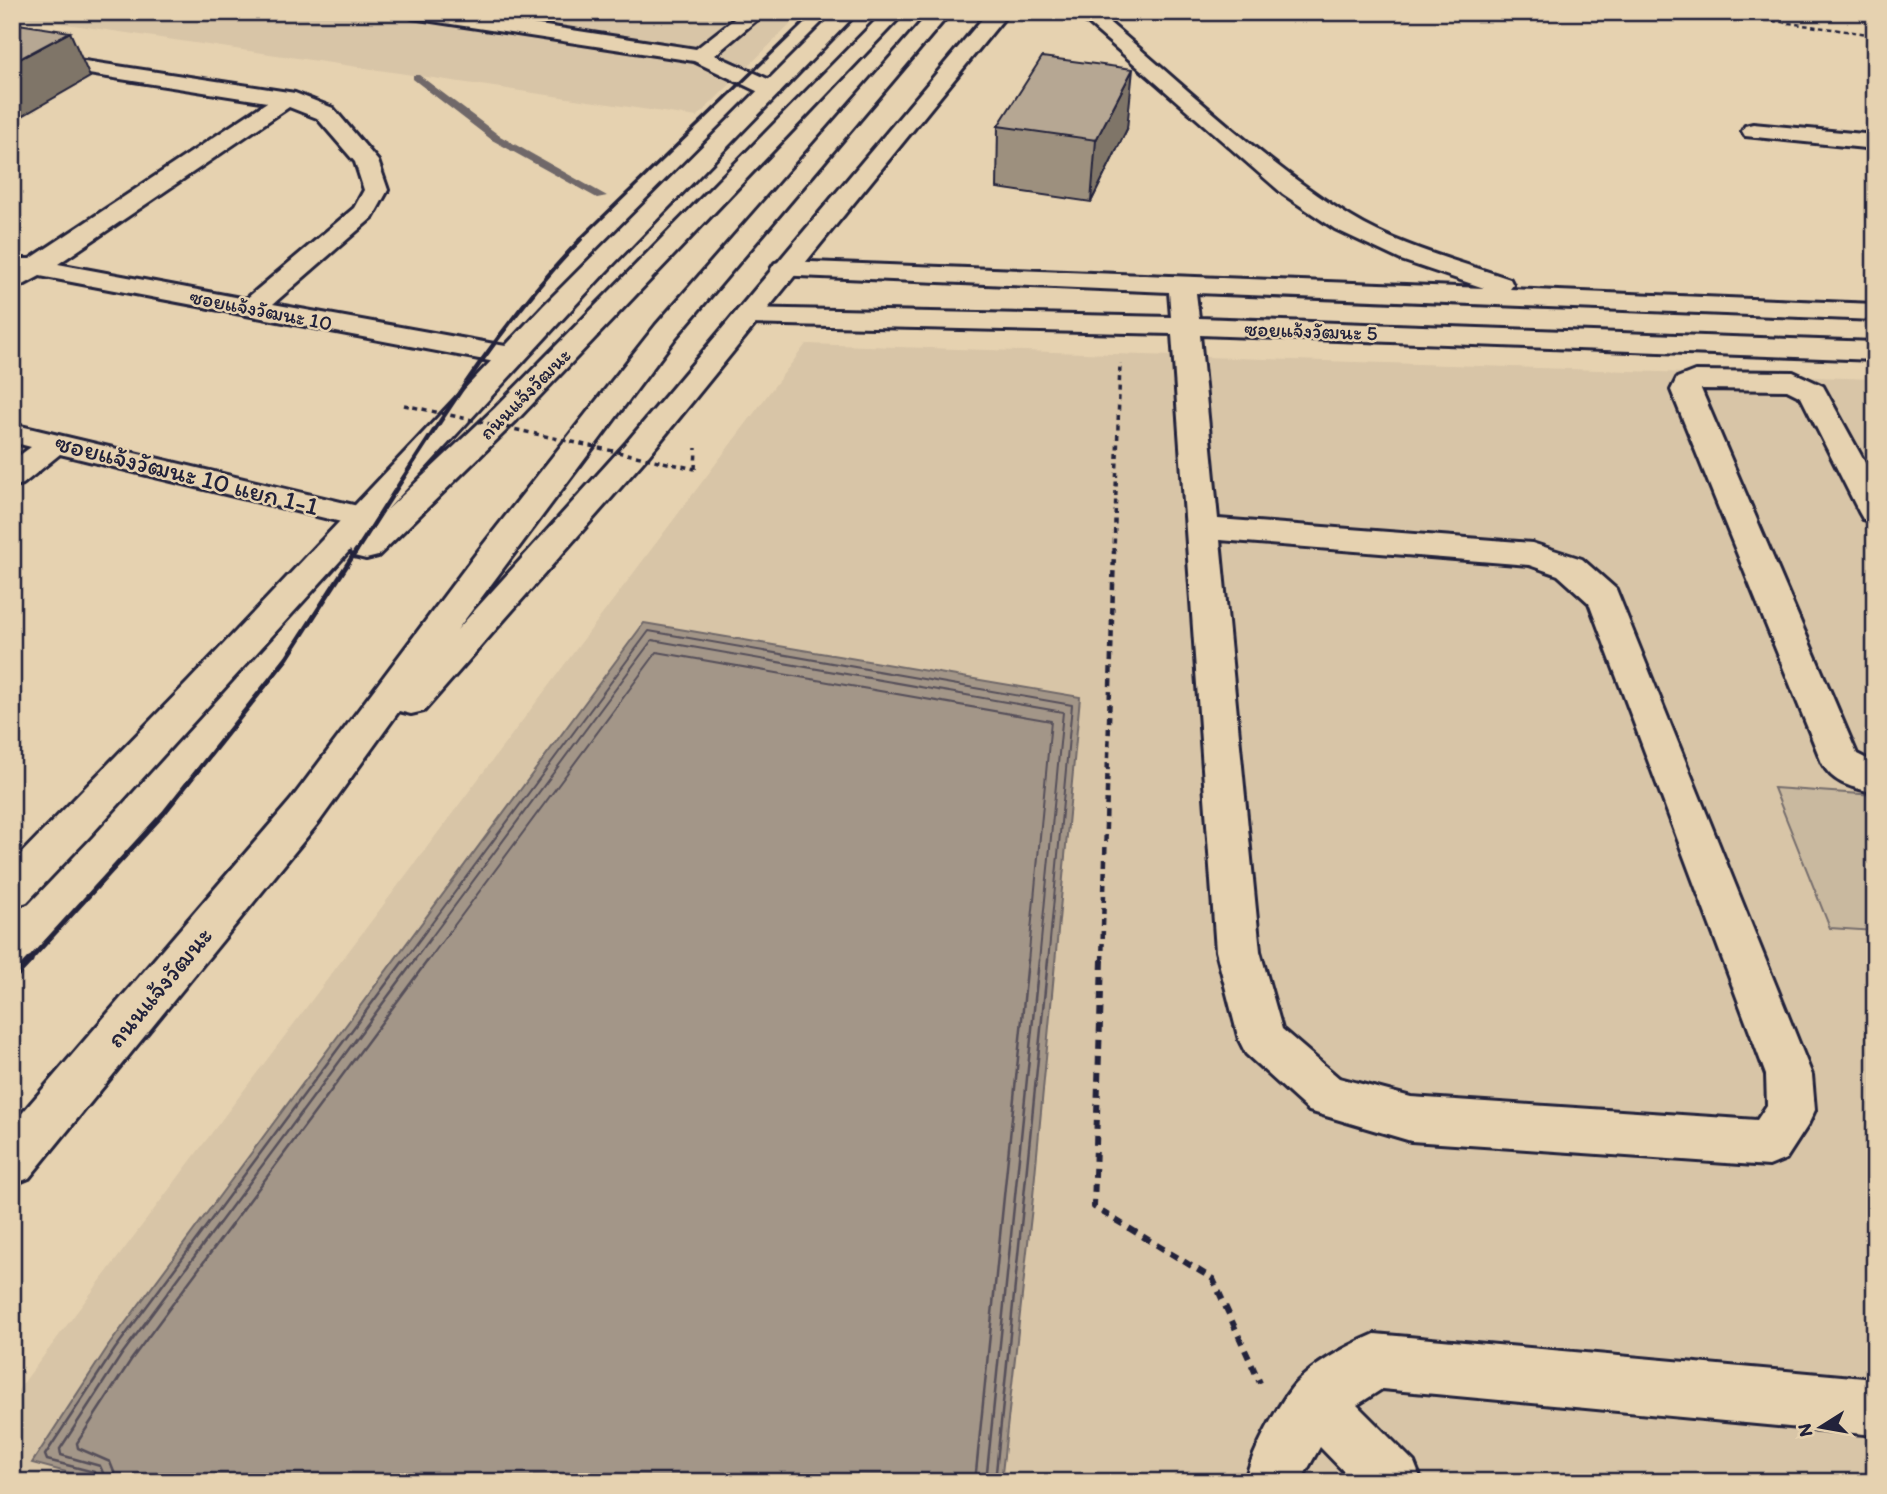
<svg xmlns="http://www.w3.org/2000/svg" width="1887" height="1494" font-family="Itim,'Playpen Sans Thai',sans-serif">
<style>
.built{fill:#d8c5a7}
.green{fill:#c9b99f;stroke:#766e6d;stroke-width:2}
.water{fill:#a39688;stroke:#6f6869;stroke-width:2}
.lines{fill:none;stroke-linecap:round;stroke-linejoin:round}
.shore-far1{stroke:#56505a;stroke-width:2}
.shore{stroke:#56505a;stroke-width:2.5}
.stream{fill:#6f6869;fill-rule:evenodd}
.minor-casing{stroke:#22223b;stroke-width:6}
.major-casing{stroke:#22223b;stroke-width:6}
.path-far3{stroke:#22223b;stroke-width:2.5;stroke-dasharray:4.5 3.5;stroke-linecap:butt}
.path-far2{stroke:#22223b;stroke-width:3.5;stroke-dasharray:5 4.5;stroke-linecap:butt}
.path-far1{stroke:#22223b;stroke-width:4.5;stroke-dasharray:7 5;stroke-linecap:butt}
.path{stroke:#22223b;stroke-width:6;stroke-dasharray:9 7;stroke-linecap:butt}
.minor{fill:#e6d2b0;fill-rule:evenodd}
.major{fill:#e6d2b0;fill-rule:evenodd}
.rail-far3{stroke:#22223b;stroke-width:3.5}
.rail-far2{stroke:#22223b;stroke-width:4.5}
.rail-far1{stroke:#22223b;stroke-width:5}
.rail{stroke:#22223b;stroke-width:7}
.path-bridge{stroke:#22223b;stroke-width:3.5;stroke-dasharray:5 4.5;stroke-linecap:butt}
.wall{fill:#9d907e;stroke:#22223b;stroke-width:2}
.shaded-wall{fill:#7f7567;stroke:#22223b;stroke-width:2}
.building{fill:#b6a793;stroke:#22223b;stroke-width:2}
.labels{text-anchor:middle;stroke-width:5;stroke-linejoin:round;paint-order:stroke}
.far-street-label{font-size:21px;fill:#22223b;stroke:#e6d2b0}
.street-label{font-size:26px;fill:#22223b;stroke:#e6d2b0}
</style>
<rect width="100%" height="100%" fill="#e6d2b0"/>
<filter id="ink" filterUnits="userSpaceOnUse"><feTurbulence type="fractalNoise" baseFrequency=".0143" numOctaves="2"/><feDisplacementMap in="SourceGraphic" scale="14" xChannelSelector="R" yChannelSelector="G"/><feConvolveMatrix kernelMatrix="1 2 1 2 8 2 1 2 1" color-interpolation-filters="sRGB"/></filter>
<g filter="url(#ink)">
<g class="built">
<path d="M12 12H803L697 117 12 16Z"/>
<path d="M806 344 1875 379V1482H12V1398Z"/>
</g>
<path class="green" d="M1774 788 1875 795V931L1830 928Z"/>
<path class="water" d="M644 623 1080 697 1032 1207 1001 1482H104L32 1463 109 1345Z"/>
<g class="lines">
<g class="shore-far1">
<path d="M403 962 649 631 1072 705 1048 962"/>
<path d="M413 962 652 640 1063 712 1039 962"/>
<path d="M427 962 657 652 1051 721 1028 962"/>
</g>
<g class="shore">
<path d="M99 1482 94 1472 47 1460 45 1455 115 1349 404 960"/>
<path d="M107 1482 100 1466 61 1455 60 1449 122 1354 415 960"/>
<path d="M118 1482 110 1462 78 1448 77 1443 131 1360 428 960"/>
<path d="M975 1482 1028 960"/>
<path d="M986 1482 1039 960"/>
<path d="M995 1482 1048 960"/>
</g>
<path class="stream" d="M413 75H419L500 136 607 196 597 198 492 140 413 79Z"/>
<defs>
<g id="minor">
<path d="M402 12H455L696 49 743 12H766L715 55 779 84 782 89 779 94H763L694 61 412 18Z"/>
<path d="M1075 12H1097C1177 79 1263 163 1351 217 1398 246 1457 261 1510 279L1513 285 1510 289 1875 304V320L1196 293 1199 318 1875 342V360L1200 335 1218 519 1532 543 1582 559 1616 589 1812 1075 1815 1110 1808 1125 1786 1159 1769 1166 1411 1141 1309 1111 1246 1054 1239 1040 1216 951 1172 334 748 324 738 322 734 316 738 310 748 308 1171 317 1169 292 775 275 771 269 775 263 784 261 1484 288 1401 260 1335 229 1283 194ZM1220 540 1529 565 1558 575 1589 603 1766 1075 1767 1105 1757 1120 1411 1097 1339 1078 1282 1029 1260 951Z"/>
<path d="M12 50 295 93 333 108 378 161 388 190 373 217 273 304 511 347 521 350 525 356 521 362 511 365 40 276 12 291V259H30L267 102 12 62ZM289 107 317 118 355 162 364 190 354 208 246 299 58 264Z"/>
<path d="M1753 124 1875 135V149L1745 136 1742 131 1745 126Z"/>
<path d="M1695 371 1793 372 1823 386 1875 481V522L1863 519 1859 512 1801 397 1787 390 1701 389 1857 754 1875 763V793C1852 787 1833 784 1822 763L1671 390 1677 378Z"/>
<path d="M12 424 362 507 374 510 378 517 374 524 362 527 60 454 23 484 12 487V461L31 447 12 442Z"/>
<path d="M1375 1334 1875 1379V1435L1382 1389 1357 1405 1414 1462 1422 1482H1354L1320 1447 1303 1477V1482H1246C1245 1464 1283 1395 1297 1382 1317 1362 1349 1345 1375 1334Z"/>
</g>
<g id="major">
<path d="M836 12H858L603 275 386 511 495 408 884 12H905L517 420 378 556 366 559 354 556 350 550 90 836 27 902 12 907V863L188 682 543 306Z"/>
<path d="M930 12H951L676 337 457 630 627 442 988 12H1009L649 455 424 711 411 714 399 711 319 822 29 1178 12 1185V1125L291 800 475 555 656 325Z"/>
</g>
</defs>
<use href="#minor" class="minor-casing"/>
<use href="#major" class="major-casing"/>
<path class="path-far3" d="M1709 12 1875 35"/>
<g class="path-far2">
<path d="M695 469 696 448"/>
<path d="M1114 553 1120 363"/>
</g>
<path class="path-far1" d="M1102 962 1114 551"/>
<path class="path" d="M1102 960 1094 1207 1213 1279 1260 1383"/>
<use href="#minor" class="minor"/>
<use href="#major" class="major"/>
<path class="rail-far3" d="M579 240 814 12"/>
<path class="rail-far2" d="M355 553C426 444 491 333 581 239"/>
<path class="rail-far1" d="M28 962 164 813 287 658 356 551"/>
<path class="rail" d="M12 979 30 960"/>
<path class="path-bridge" d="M404 405 695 469"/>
</g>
<path class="wall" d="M998 126 1127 129 1091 202 997 188Z"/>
<g class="shaded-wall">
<path d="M70 32 90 77 12 122V63Z"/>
<path d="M1133 69 1127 129 1091 202 1096 140Z"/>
</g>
<g class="building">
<path d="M12 23 70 32 12 63Z"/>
<path d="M1042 57 1133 69 1096 140 998 126Z"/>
</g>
</g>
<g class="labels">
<g class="far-street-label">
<text transform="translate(261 310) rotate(11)" y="7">ซอยแจ้งวัฒนะ 10</text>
<text transform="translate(1311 331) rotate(2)" y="7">ซอยแจ้งวัฒนะ 5</text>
<text transform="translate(525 394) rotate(-45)" y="7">ถนนแจ้งวัฒนะ</text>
</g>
<g class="street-label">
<text transform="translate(187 474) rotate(14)" y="9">ซอยแจ้งวัฒนะ 10 แยก 1-1</text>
<text transform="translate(159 987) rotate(-50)" y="9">ถนนแจ้งวัฒนะ</text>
</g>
</g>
<rect width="1887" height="1494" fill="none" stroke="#e6d2b0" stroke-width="42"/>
<rect x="21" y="21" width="1845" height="1452" fill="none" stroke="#22223b" stroke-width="2.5" filter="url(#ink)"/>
<g transform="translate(1821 1427) rotate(259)" stroke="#e6d2b0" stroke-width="5" paint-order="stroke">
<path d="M0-5L12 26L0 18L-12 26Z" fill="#22223b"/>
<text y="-10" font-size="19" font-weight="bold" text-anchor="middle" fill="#22223b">N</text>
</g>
</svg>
